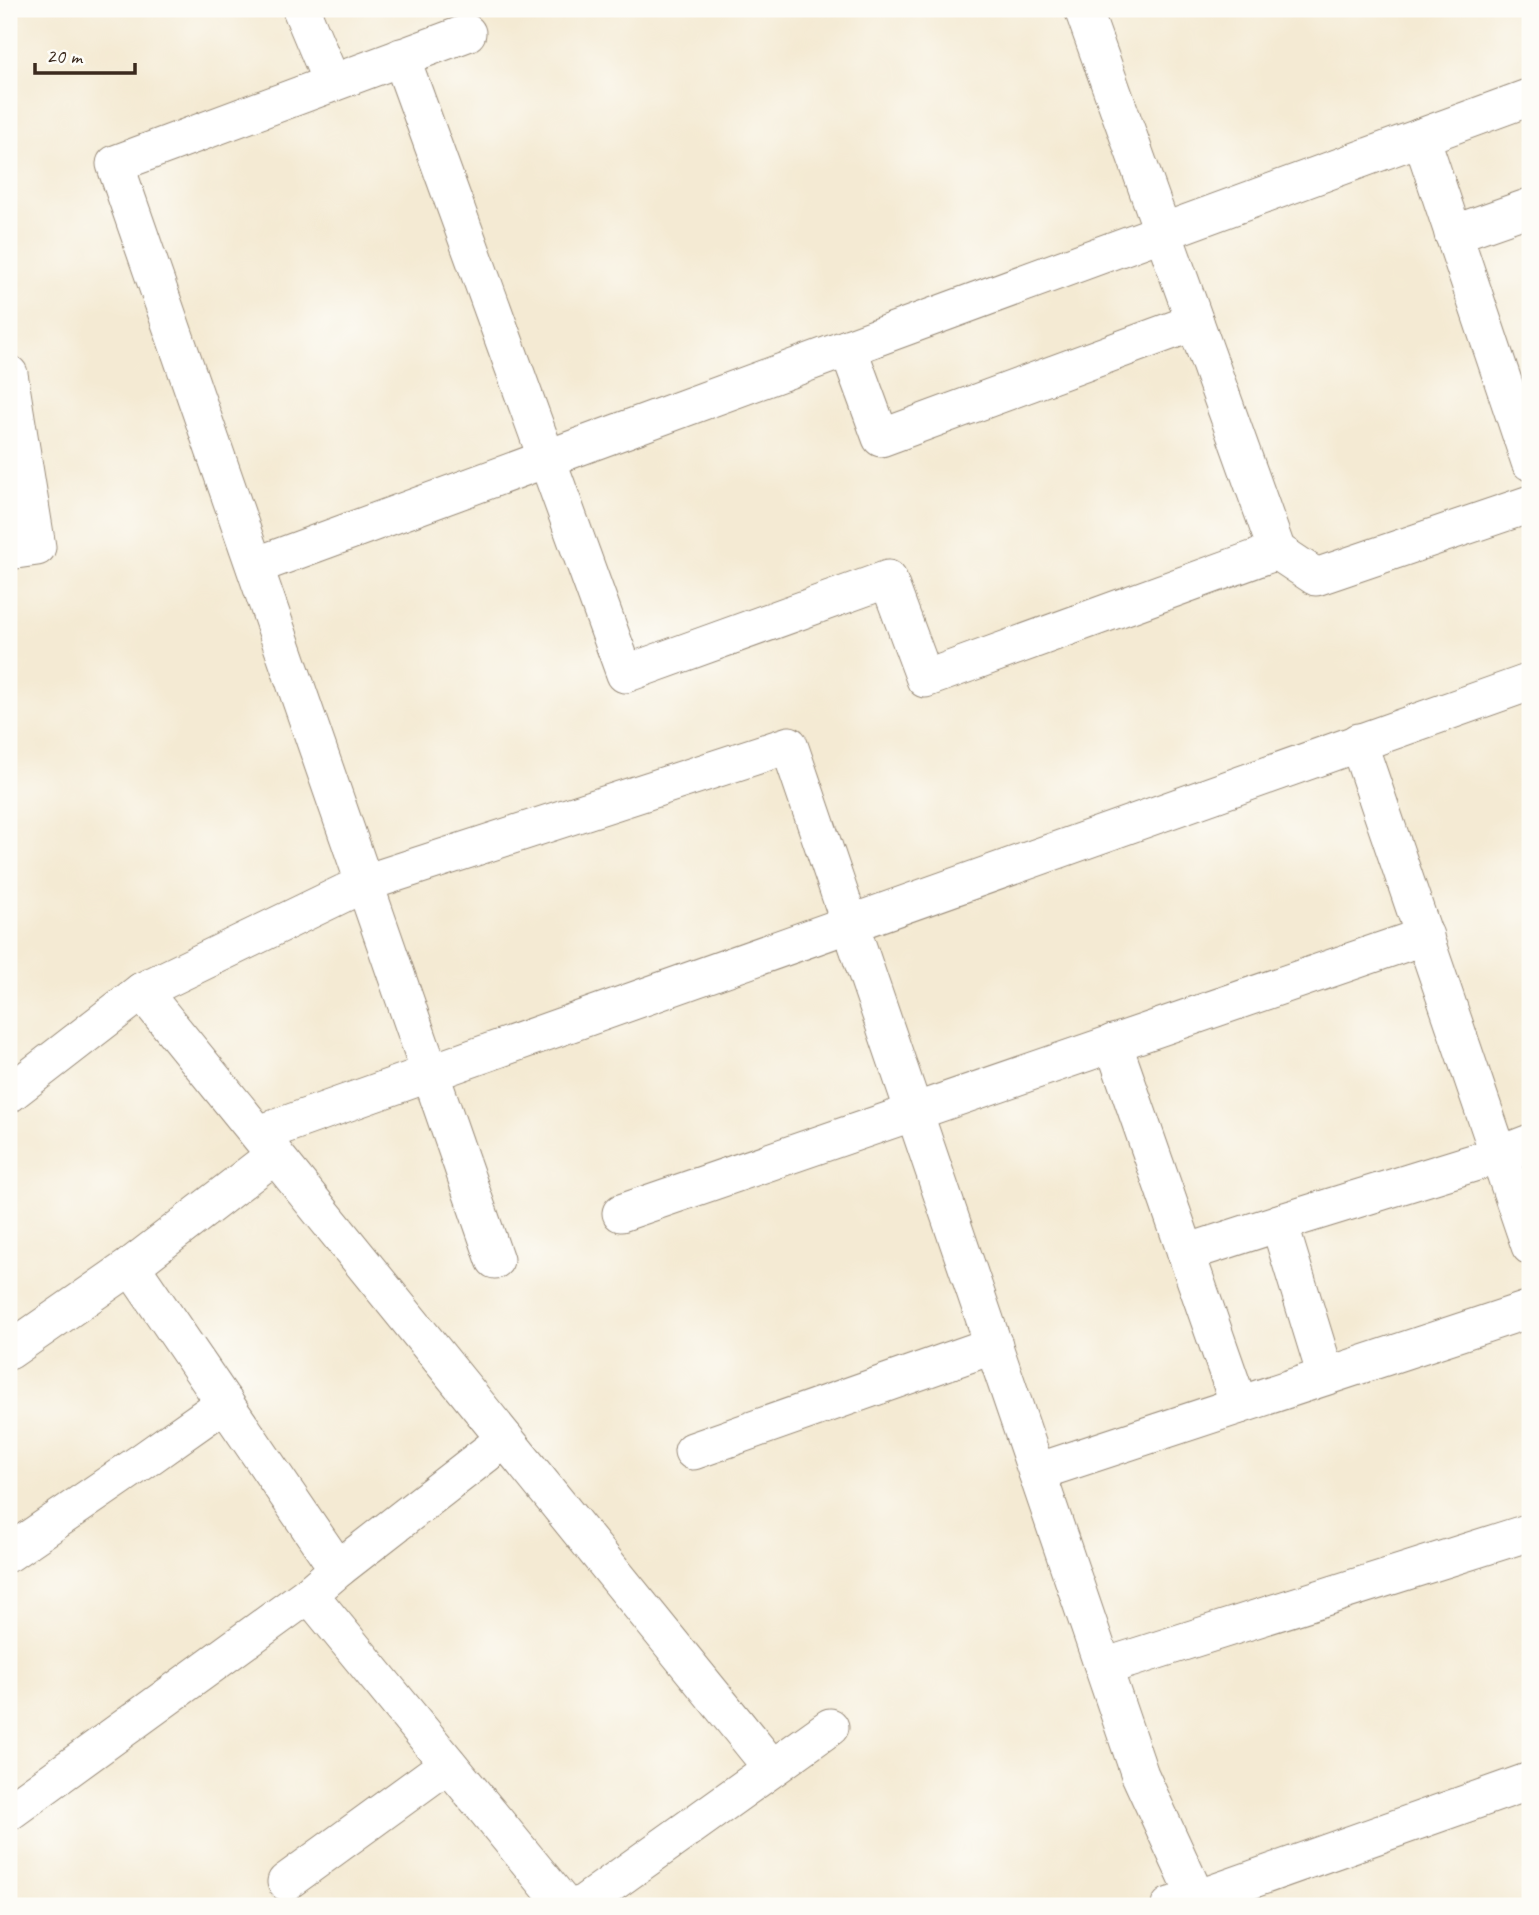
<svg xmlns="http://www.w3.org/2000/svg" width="1539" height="1915" font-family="Caveat,sans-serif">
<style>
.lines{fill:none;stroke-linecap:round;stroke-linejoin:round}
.minor-casing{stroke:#988a78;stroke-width:39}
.minor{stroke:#fff;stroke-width:37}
</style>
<rect width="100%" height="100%" fill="#fdfcf7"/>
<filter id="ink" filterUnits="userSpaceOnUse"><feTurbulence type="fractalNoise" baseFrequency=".0143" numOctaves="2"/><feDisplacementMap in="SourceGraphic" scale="14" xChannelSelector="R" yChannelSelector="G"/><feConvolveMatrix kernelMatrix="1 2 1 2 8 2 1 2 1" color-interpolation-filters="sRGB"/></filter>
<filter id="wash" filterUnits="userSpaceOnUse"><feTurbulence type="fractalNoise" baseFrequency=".00686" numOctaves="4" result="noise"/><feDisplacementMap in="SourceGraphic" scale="28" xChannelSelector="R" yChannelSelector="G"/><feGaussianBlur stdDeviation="1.57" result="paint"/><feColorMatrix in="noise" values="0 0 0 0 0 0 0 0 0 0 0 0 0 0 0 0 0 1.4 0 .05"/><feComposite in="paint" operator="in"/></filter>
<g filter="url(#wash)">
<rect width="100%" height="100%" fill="#f4ead3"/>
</g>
<g filter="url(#ink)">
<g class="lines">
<defs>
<g id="minor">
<path d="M301 9 332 83"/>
<path d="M467 33 115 164 495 1260"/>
<path d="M401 57 625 674 888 579 925 679 1277 551 1084 12"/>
<path d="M1421 137 1530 462"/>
<path d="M1453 234 1530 207"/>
<path d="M848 348 881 438 1195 322"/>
<path d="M9 374 37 547 9 551"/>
<path d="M1277 551 1316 577 1530 504"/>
<path d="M255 566 1530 97"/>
<path d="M1358 742 1530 1246"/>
<path d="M142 991 772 1768"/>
<path d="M1113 1043 1239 1405"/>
<path d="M9 1094 142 991 365 883 789 745 1140 1775 1197 1899"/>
<path d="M259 1134 1530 682"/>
<path d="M621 1213 1425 936"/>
<path d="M1186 1253 1279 1223"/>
<path d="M131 1266 275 1155"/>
<path d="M9 1351 131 1266 338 1569 309 1594 565 1906"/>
<path d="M1326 1376 1279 1223 1499 1155 1530 1143"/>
<path d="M693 1451 994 1345"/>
<path d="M1037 1472 1530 1309"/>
<path d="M9 1553 143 1461 225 1403"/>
<path d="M338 1569 505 1439"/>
<path d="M1104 1667 1530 1532"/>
<path d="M9 1812 309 1594"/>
<path d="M286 1882 448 1764"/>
<path d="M580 1906 830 1727"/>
<path d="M1170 1906 1197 1899 1530 1781"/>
</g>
</defs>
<use href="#minor" class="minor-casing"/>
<use href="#minor" class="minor"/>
</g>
</g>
<rect width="1539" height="1915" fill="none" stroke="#fdfcf7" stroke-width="35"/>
<path d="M35 63v10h100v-10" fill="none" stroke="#3b2a1e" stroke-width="3.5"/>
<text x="46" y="63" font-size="21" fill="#3b2a1e" stroke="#fdfcf7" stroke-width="5" paint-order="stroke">20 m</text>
</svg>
